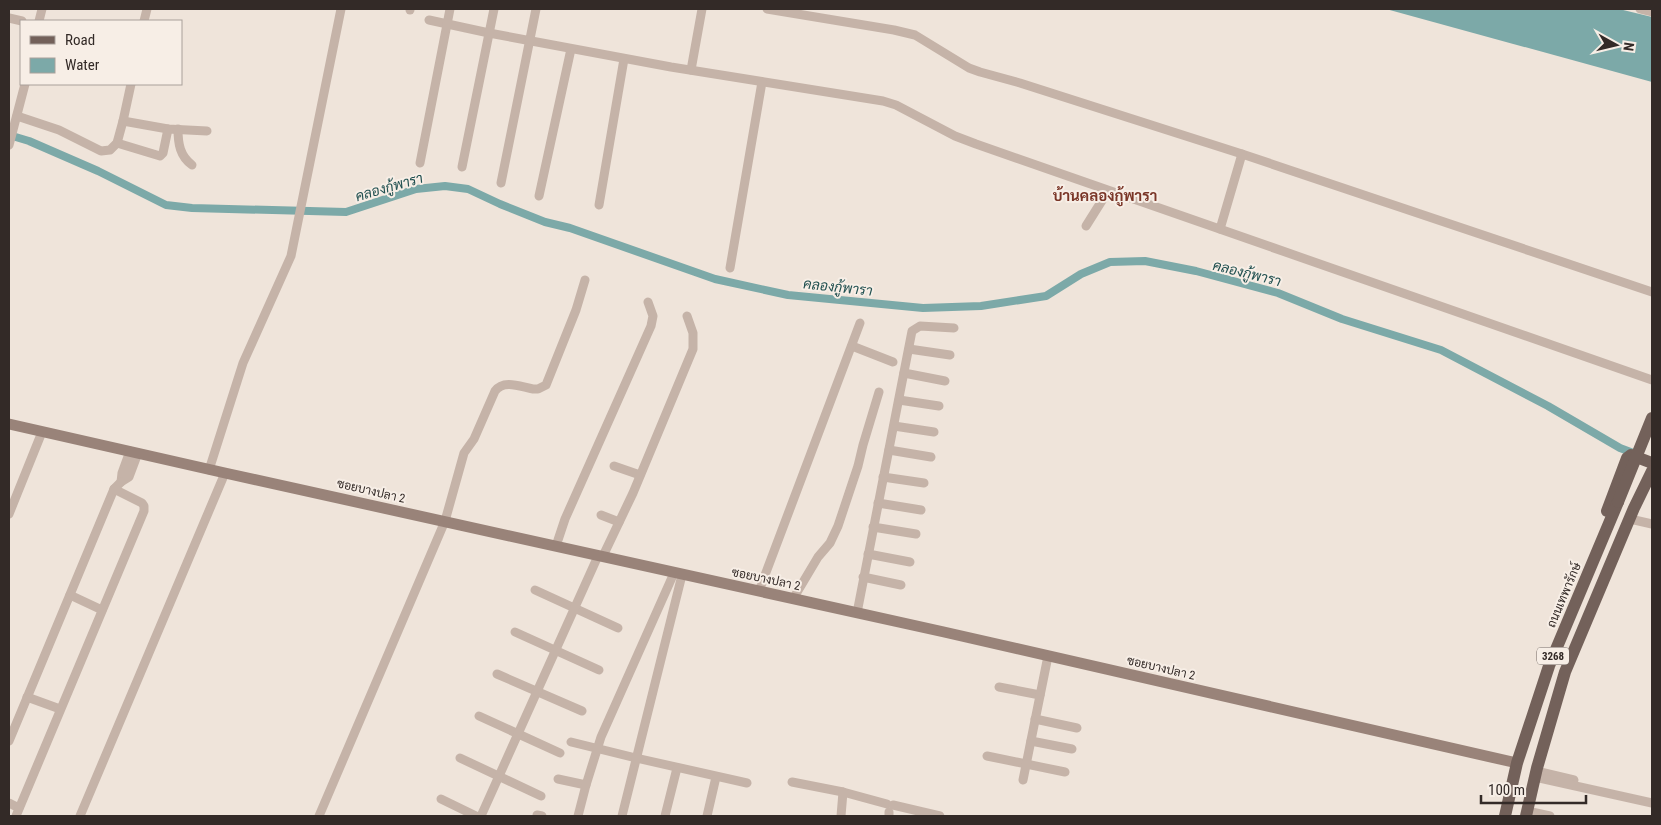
<svg xmlns="http://www.w3.org/2000/svg" width="1661" height="825" font-family="'Roboto Condensed',Sarabun,sans-serif">
<style>
.water{fill:#7ca9a8}
.lines{fill:none;stroke-linecap:round;stroke-linejoin:round}
.canal{stroke:#7ca9a8;stroke-width:8}
.street{stroke:#c5b3a8;stroke-width:9}
.secondary{stroke:#998379;stroke-width:11}
.primary{stroke:#73615a;stroke-width:12}
.primary-bridge{stroke:#73615a;stroke-width:12}
.labels{text-anchor:middle;stroke-width:4;stroke-linejoin:round;paint-order:stroke}
.shield{fill:#f7eee6;stroke:#6e6560;stroke-width:1}
.shield-label{font-size:11px;font-weight:bold;fill:#332a27}
.street-label{font-size:12px;fill:#332a27;stroke:#f7eee6}
.water-label{font-size:14px;font-style:italic;fill:#215050;stroke:#f7eee6}
.quarter-label{font-size:15px;font-weight:bold;fill:#7a3628;stroke:#f7eee6}
</style>
<rect width="100%" height="100%" fill="#efe4da"/>
<path class="water" d="M1386 9H1619L1652 17V82Z"/>
<g class="lines">
<path class="canal" d="M9 135 29 141 98 171 166 205 192 208 346 212 416 189 445 186 468 189 500 204 545 222 570 228 715 279 788 295 923 308 981 306 1046 296 1081 274 1110 262 1145 261 1196 271 1278 293 1342 319 1441 350 1548 406 1620 448 1636 454"/>
<g class="street">
<path d="M767 9 894 30 915 35 969 68 980 72 1020 83 1242 154 1652 292"/>
<path d="M1640 9 1652 12"/>
<path d="M410 10V9"/>
<path d="M9 18 22 21"/>
<path d="M429 20 489 33 671 67 883 101 896 105 955 136 976 144 1652 380"/>
<path d="M39 21 42 9"/>
<path d="M144 21 147 9"/>
<path d="M691 70 702 9"/>
<path d="M17 116 59 130 101 151 110 150 117 143 123 121 168 129 207 131"/>
<path d="M123 121 131 84"/>
<path d="M178 129C178 144 180 156 192 165"/>
<path d="M117 143 160 156 163 153 168 129"/>
<path d="M9 145 25 84"/>
<path d="M420 163 450 9"/>
<path d="M462 167 494 9"/>
<path d="M501 183 536 9"/>
<path d="M539 196 571 49"/>
<path d="M599 205 624 59"/>
<path d="M1086 226 1108 191"/>
<path d="M1220 229 1242 154"/>
<path d="M730 268 762 82"/>
<path d="M852 346 893 362"/>
<path d="M909 349 950 355"/>
<path d="M904 373 945 381"/>
<path d="M899 400 939 406"/>
<path d="M894 426 934 432"/>
<path d="M889 450 931 457"/>
<path d="M130 451 122 473 121 482 129 477 138 453"/>
<path d="M614 466 640 475"/>
<path d="M209 470 243 363 291 256 341 9"/>
<path d="M883 477 924 483"/>
<path d="M878 503 921 510"/>
<path d="M9 514 42 432"/>
<path d="M601 515 619 522"/>
<path d="M1630 519 1652 524"/>
<path d="M873 527 916 534"/>
<path d="M556 546 565 519 651 326 653 316 648 302"/>
<path d="M868 554 910 562"/>
<path d="M603 556 633 493 693 349V333L687 316"/>
<path d="M863 577 901 585"/>
<path d="M535 590 618 628"/>
<path d="M759 591 860 323"/>
<path d="M70 595 102 610"/>
<path d="M793 599 818 557 830 543 838 526 858 466 863 445 879 392"/>
<path d="M857 613 912 331 920 326 954 328"/>
<path d="M515 632 599 670"/>
<path d="M497 674 582 711"/>
<path d="M999 687 1040 695"/>
<path d="M27 697 60 709"/>
<path d="M479 716 560 753"/>
<path d="M1035 719 1077 728"/>
<path d="M9 741 114 489 121 482"/>
<path d="M1031 741 1072 749"/>
<path d="M571 742 636 758 747 783"/>
<path d="M987 756 1065 772"/>
<path d="M460 758 541 796"/>
<path d="M1536 771 1574 780"/>
<path d="M1535 777 1652 803"/>
<path d="M558 779 586 785"/>
<path d="M1023 780 1048 656"/>
<path d="M792 782 843 792 887 804"/>
<path d="M441 799 476 816"/>
<path d="M9 803 19 808"/>
<path d="M893 805 940 816"/>
<path d="M1527 811 1550 816"/>
<path d="M537 815 542 816"/>
<path d="M16 816 144 511V506L142 503 114 489"/>
<path d="M80 816 225 473"/>
<path d="M319 816 445 521 464 453 474 439 495 391C504 379 521 387 533 389H538L546 385 576 310 585 280"/>
<path d="M481 816 598 556"/>
<path d="M578 816 586 785 601 737 674 573"/>
<path d="M622 816 682 575"/>
<path d="M665 816 677 768"/>
<path d="M707 816 716 777"/>
<path d="M841 816 843 792"/>
<path d="M889 816V812"/>
</g>
<path class="secondary" d="M9 424 225 473 944 632 1517 763"/>
<g class="primary">
<path d="M1607 511 1627 458 1631 455 1652 463"/>
<path d="M1505 816 1517 763 1549 666 1618 502"/>
<path d="M1526 816 1537 768 1565 672 1634 508 1652 471"/>
</g>
<path class="primary-bridge" d="M1618 502 1652 418"/>
</g>
<g class="labels">
<rect class="shield" x="1537" y="647.5" width="32" height="17" rx="4"/>
<g class="shield-label">
<text x="1553" y="660">3268</text>
</g>
<g class="street-label">
<text transform="translate(371 491) rotate(13)" y="4">ซอยบางปลา 2</text>
<text transform="translate(766 579) rotate(12)" y="4">ซอยบางปลา 2</text>
<text transform="translate(1564 595) rotate(-67)" y="4">ถนนเทพารักษ์</text>
<text transform="translate(1161 668) rotate(13)" y="4">ซอยบางปลา 2</text>
</g>
<g class="water-label">
<text transform="translate(389 187) rotate(-16)" y="5">คลองกู้พารา</text>
<text transform="translate(1247 273) rotate(14)" y="5">คลองกู้พารา</text>
<text transform="translate(838 287) rotate(6)" y="5">คลองกู้พารา</text>
</g>
<g class="quarter-label">
<text x="1105" y="201">บ้านคลองกู้พารา</text>
</g>
</g>
<rect width="1661" height="825" fill="none" stroke="#332a27" stroke-width="20"/>
<rect x="20" y="20" width="162" height="65" fill="#f7eee6" stroke="#a9a09a"/>
<rect x="30" y="36" width="25" height="8" fill="#73615a" stroke="#a9a09a"/>
<text x="65" y="45" font-size="15" fill="#332a27">Road</text>
<rect x="30" y="58" width="25" height="15" fill="#7ca9a8" stroke="#a9a09a"/>
<text x="65" y="70" font-size="15" fill="#332a27">Water</text>
<g transform="translate(1616 45) rotate(98)" stroke="#f7eee6" stroke-width="4" paint-order="stroke">
<path d="M0-4L9 19L0 12L-9 19Z" fill="#332a27"/>
<text y="-8" font-size="14" font-weight="bold" text-anchor="middle" fill="#332a27">N</text>
</g>
<path d="M1481 795v8h105v-8" fill="none" stroke="#332a27" stroke-width="2.5"/>
<text x="1488" y="795" font-size="15" fill="#332a27" stroke="#f7eee6" stroke-width="4" paint-order="stroke">100 m</text>
</svg>
